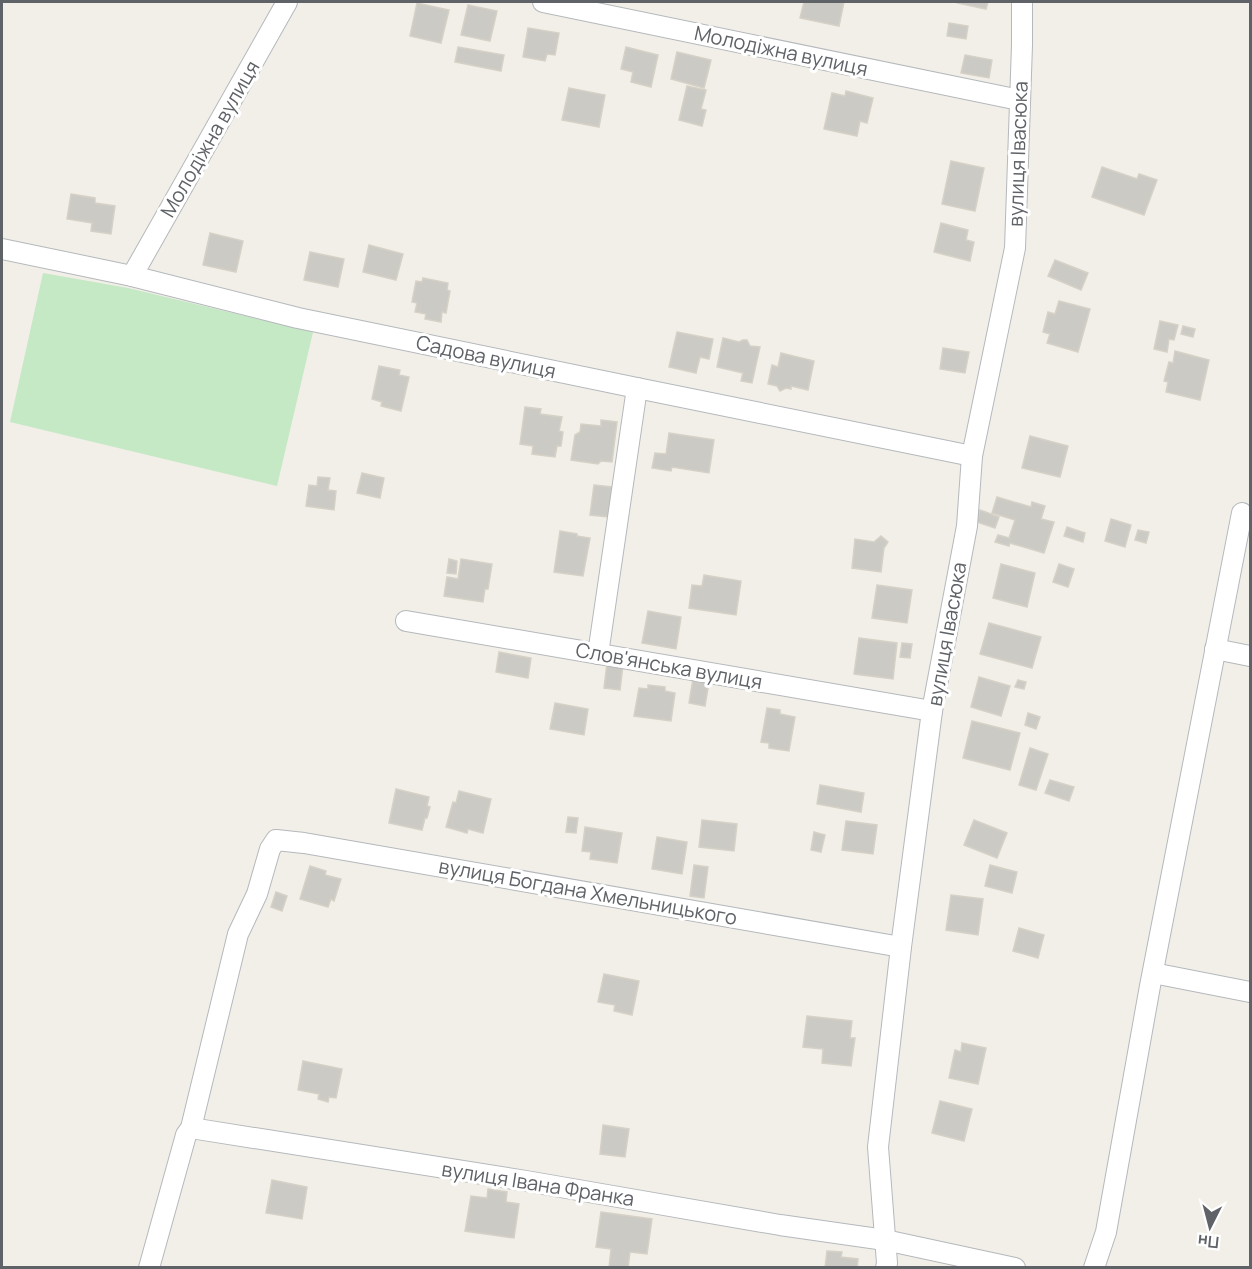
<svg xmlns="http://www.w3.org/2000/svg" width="1252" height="1269" font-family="Manrope,sans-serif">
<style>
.green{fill:#c5e8c5}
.building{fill:#cccac5;stroke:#d6d1c6;stroke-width:1.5}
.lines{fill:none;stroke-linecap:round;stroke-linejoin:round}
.street-casing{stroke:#b5b8bc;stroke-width:22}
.street{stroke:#fff;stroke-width:20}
.labels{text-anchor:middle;stroke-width:6;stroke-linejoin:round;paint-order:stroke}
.street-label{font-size:20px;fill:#5f6368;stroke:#fff}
</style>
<rect width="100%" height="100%" fill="#f1efe8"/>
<path class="green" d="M43 273 128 288 313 332 277 486 10 422Z"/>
<g class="building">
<path d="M804 2H844L839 26 800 18Z"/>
<path d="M957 2H988L986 9 957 3Z"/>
<path d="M417 3 449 10 441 43 410 36Z"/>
<path d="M468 5 497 11 490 41 461 35Z"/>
<path d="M949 23 968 26 966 39 947 36Z"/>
<path d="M528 28 559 33 555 55 547 54 545 61 523 57Z"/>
<path d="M458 47 504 55 501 71 455 62Z"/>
<path d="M626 47 658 55 651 87 631 82 633 72 621 69Z"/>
<path d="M677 52 711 60 704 88 671 79Z"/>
<path d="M965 55 992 60 989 78 961 73Z"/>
<path d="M687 86 706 90 701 109 706 110 702 126 679 120Z"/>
<path d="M569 88 605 95 599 127 562 120Z"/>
<path d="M846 91 873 98 867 123 860 121 857 136 824 129 832 93 845 96Z"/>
<path d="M951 161 984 168 975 211 942 204Z"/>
<path d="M1102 167 1137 179 1139 174 1157 180 1144 215 1092 197Z"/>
<path d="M71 194 95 198V203L115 206 111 234 91 231 92 223 67 219Z"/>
<path d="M941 223 968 230 966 240 974 242 970 261 934 252Z"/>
<path d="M210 233 243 241 236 272 203 265Z"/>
<path d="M369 245 403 254 396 280 363 272Z"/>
<path d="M310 252 344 259 338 287 304 280Z"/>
<path d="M1055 260 1088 273 1081 290 1048 276Z"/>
<path d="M423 278 448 283 447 290 450 291 446 313 442 312 441 322 425 319 426 314 415 312 417 303 412 302 416 281 422 282Z"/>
<path d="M1059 301 1090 309 1078 352 1047 343 1050 334 1043 332 1048 312 1055 314Z"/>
<path d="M1160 321 1178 325 1174 340 1169 339 1167 352 1154 349Z"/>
<path d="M1183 326 1195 329 1193 337 1181 334Z"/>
<path d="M677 332 713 339 709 359 700 357 696 373 669 367Z"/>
<path d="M723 338 739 342 743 340H747L750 346 760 347 752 383 741 381 743 373 717 367Z"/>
<path d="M943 348 969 352 965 373 940 369Z"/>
<path d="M1175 351 1209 360 1200 400 1166 392 1168 382 1164 381 1169 362 1173 363Z"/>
<path d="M781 353 814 361 808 390 791 386V389L786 388 780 391 777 386 768 384 772 365 778 367Z"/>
<path d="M379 366 400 370 399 375 409 377 401 411 381 406 382 402 372 399Z"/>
<path d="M525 407 541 409 540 414 562 417 559 431 563 432 561 446H557L555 457 532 454 533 446 520 444Z"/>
<path d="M601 420 617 422 612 462 601 461 598 464 571 460 575 435 580 432 581 424 601 426Z"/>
<path d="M669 433 714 440 709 473 672 467 671 471 652 468 655 453 666 454Z"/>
<path d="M1030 436 1068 446 1060 477 1022 468Z"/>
<path d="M362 473 384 478 380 498 357 493Z"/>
<path d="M318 477 330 478 328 490 336 491 334 510 306 506 309 485 317 486Z"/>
<path d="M594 485 612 487 608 517 590 515Z"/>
<path d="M997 497 1031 507 1032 502 1045 506 1041 519 1054 522 1044 553 1010 543 1009 546 995 542 998 535 1009 538 1015 520 992 513Z"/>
<path d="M980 510 999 517 995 528 977 522Z"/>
<path d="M1111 519 1131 525 1125 547 1105 541Z"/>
<path d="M1067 527 1085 533 1083 542 1064 536Z"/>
<path d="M1138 530 1149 532 1146 543 1135 540Z"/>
<path d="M560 531 577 534V536L590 538 583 576 554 572Z"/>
<path d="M881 536 888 542 884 548 881 572 852 568 855 539 874 542Z"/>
<path d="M449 559 457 561 456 574 447 573Z"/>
<path d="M461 559 492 564 488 589H485L483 602 444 596 447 577 458 579Z"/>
<path d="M1001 564 1035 573 1027 607 993 598Z"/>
<path d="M1059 564 1074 569 1068 587 1053 582Z"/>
<path d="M704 575 741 581 736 615 689 608 692 585 702 586Z"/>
<path d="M877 585 912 590 907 623 872 618Z"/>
<path d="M648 611 681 617 676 649 642 643Z"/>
<path d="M989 623 1041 637 1032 668 980 654Z"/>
<path d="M859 638 897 643 893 679 854 674Z"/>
<path d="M902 643 912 644 910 658 900 657Z"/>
<path d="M499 652 531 658 528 678 496 672Z"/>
<path d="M607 663 623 665 620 690 604 688Z"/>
<path d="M979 677 1010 686 1001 716 971 707Z"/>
<path d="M693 679 709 682 705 706 689 703Z"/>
<path d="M1018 680 1026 682 1024 689 1015 687Z"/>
<path d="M648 685 665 687V691L675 693 671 721 634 716 639 688 648 689Z"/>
<path d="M555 703 588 709 584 735 550 729Z"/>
<path d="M767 708 780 710V714L795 717 789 751 769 748V743L761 742Z"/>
<path d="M1028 713 1040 717 1036 729 1025 725Z"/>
<path d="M972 721 1020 733 1010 770 963 758Z"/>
<path d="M1030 748 1048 754 1036 790 1019 785Z"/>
<path d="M1050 780 1074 787 1069 801 1045 793Z"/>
<path d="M820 785 864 793 861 812 817 804Z"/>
<path d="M396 789 429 797 427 806 430 807 427 818H425L422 830 389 823Z"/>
<path d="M459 791 491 799 483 833 468 829 467 833 446 827 453 802 456 803Z"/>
<path d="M568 817 578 818 576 833 566 832Z"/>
<path d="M702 820 737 824 734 851 699 847Z"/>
<path d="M974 820 1007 833 997 858 964 845Z"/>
<path d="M846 821 877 825 873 854 842 850Z"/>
<path d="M585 827 622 833 617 863 590 859 591 852 582 851Z"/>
<path d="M814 832 825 835 821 852 811 850Z"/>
<path d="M657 837 687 842 682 874 652 869Z"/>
<path d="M694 865 708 867 704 898 690 896Z"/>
<path d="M990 865 1017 872 1012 893 985 886Z"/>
<path d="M310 866 326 871 325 875 341 879 334 901 331 899 328 907 300 899Z"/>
<path d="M276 892 287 896 282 911 271 907Z"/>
<path d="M951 895 983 899 978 935 946 930Z"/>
<path d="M1019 928 1044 935 1038 958 1013 951Z"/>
<path d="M604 974 639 981 632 1015 614 1011 615 1005 598 1002Z"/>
<path d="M807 1016 852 1021 850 1038H855L851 1066 822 1063 823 1049 803 1047Z"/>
<path d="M962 1043 986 1048 978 1084 949 1078 955 1050 961 1052Z"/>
<path d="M303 1061 342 1069 336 1098 329 1097 328 1102 318 1099 319 1094 298 1090Z"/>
<path d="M940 1101 972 1109 964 1141 932 1133Z"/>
<path d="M603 1125 629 1129 625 1157 600 1154Z"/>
<path d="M272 1180 307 1187 302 1219 266 1213Z"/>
<path d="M488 1189 507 1192 506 1202 519 1204 514 1238 465 1231 471 1196 487 1198Z"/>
<path d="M601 1212 652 1219 647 1254 630 1252 628 1268H609L611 1249 596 1247Z"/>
<path d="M827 1251 842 1252 841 1257 858 1259 857 1268H825Z"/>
</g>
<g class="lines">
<defs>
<g id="street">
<path d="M543 2 1019 100"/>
<path d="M2 249 132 276 298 318 637 388 972 456"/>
<path d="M132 276 287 2"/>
<path d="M406 621 932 711"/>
<path d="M1215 649 1250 656"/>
<path d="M598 654 637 388"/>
<path d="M1153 973 1250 992"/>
<path d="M191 1128 526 1181 780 1225 885 1240 1015 1268"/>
<path d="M149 1268 186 1135 191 1128 238 934 257 894 270 849 276 840 304 843 901 947"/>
<path d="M886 1268 887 1263 878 1147 901 947 932 711 967 526 972 456 1015 248 1022 45V2"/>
<path d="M1094 1268 1106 1232 1150 986 1242 513"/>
</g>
</defs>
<use href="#street" class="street-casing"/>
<use href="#street" class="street"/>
</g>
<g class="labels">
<g class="street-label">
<text transform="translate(781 51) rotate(12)" y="7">Молодіжна вулиця</text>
<text transform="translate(210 139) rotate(-60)" y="7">Молодіжна вулиця</text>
<text transform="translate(1018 154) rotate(-88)" y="7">вулиця Івасюка</text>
<text transform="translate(486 357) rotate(12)" y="7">Садова вулиця</text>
<text transform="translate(947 634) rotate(-80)" y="7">вулиця Івасюка</text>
<text transform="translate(669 666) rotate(10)" y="7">Слов'янська вулиця</text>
<text transform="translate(588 892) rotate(10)" y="7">вулиця Богдана Хмельницького</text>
<text transform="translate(538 1184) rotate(9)" y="7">вулиця Івана Франка</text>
</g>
</g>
<rect width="1252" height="1269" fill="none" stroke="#5f6368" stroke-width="6"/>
<g transform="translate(1210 1227) rotate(186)" stroke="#ffffff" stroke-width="4.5" paint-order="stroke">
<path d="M0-4.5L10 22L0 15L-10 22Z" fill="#5f6368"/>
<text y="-9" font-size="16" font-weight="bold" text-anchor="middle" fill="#5f6368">Пн</text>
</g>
</svg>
